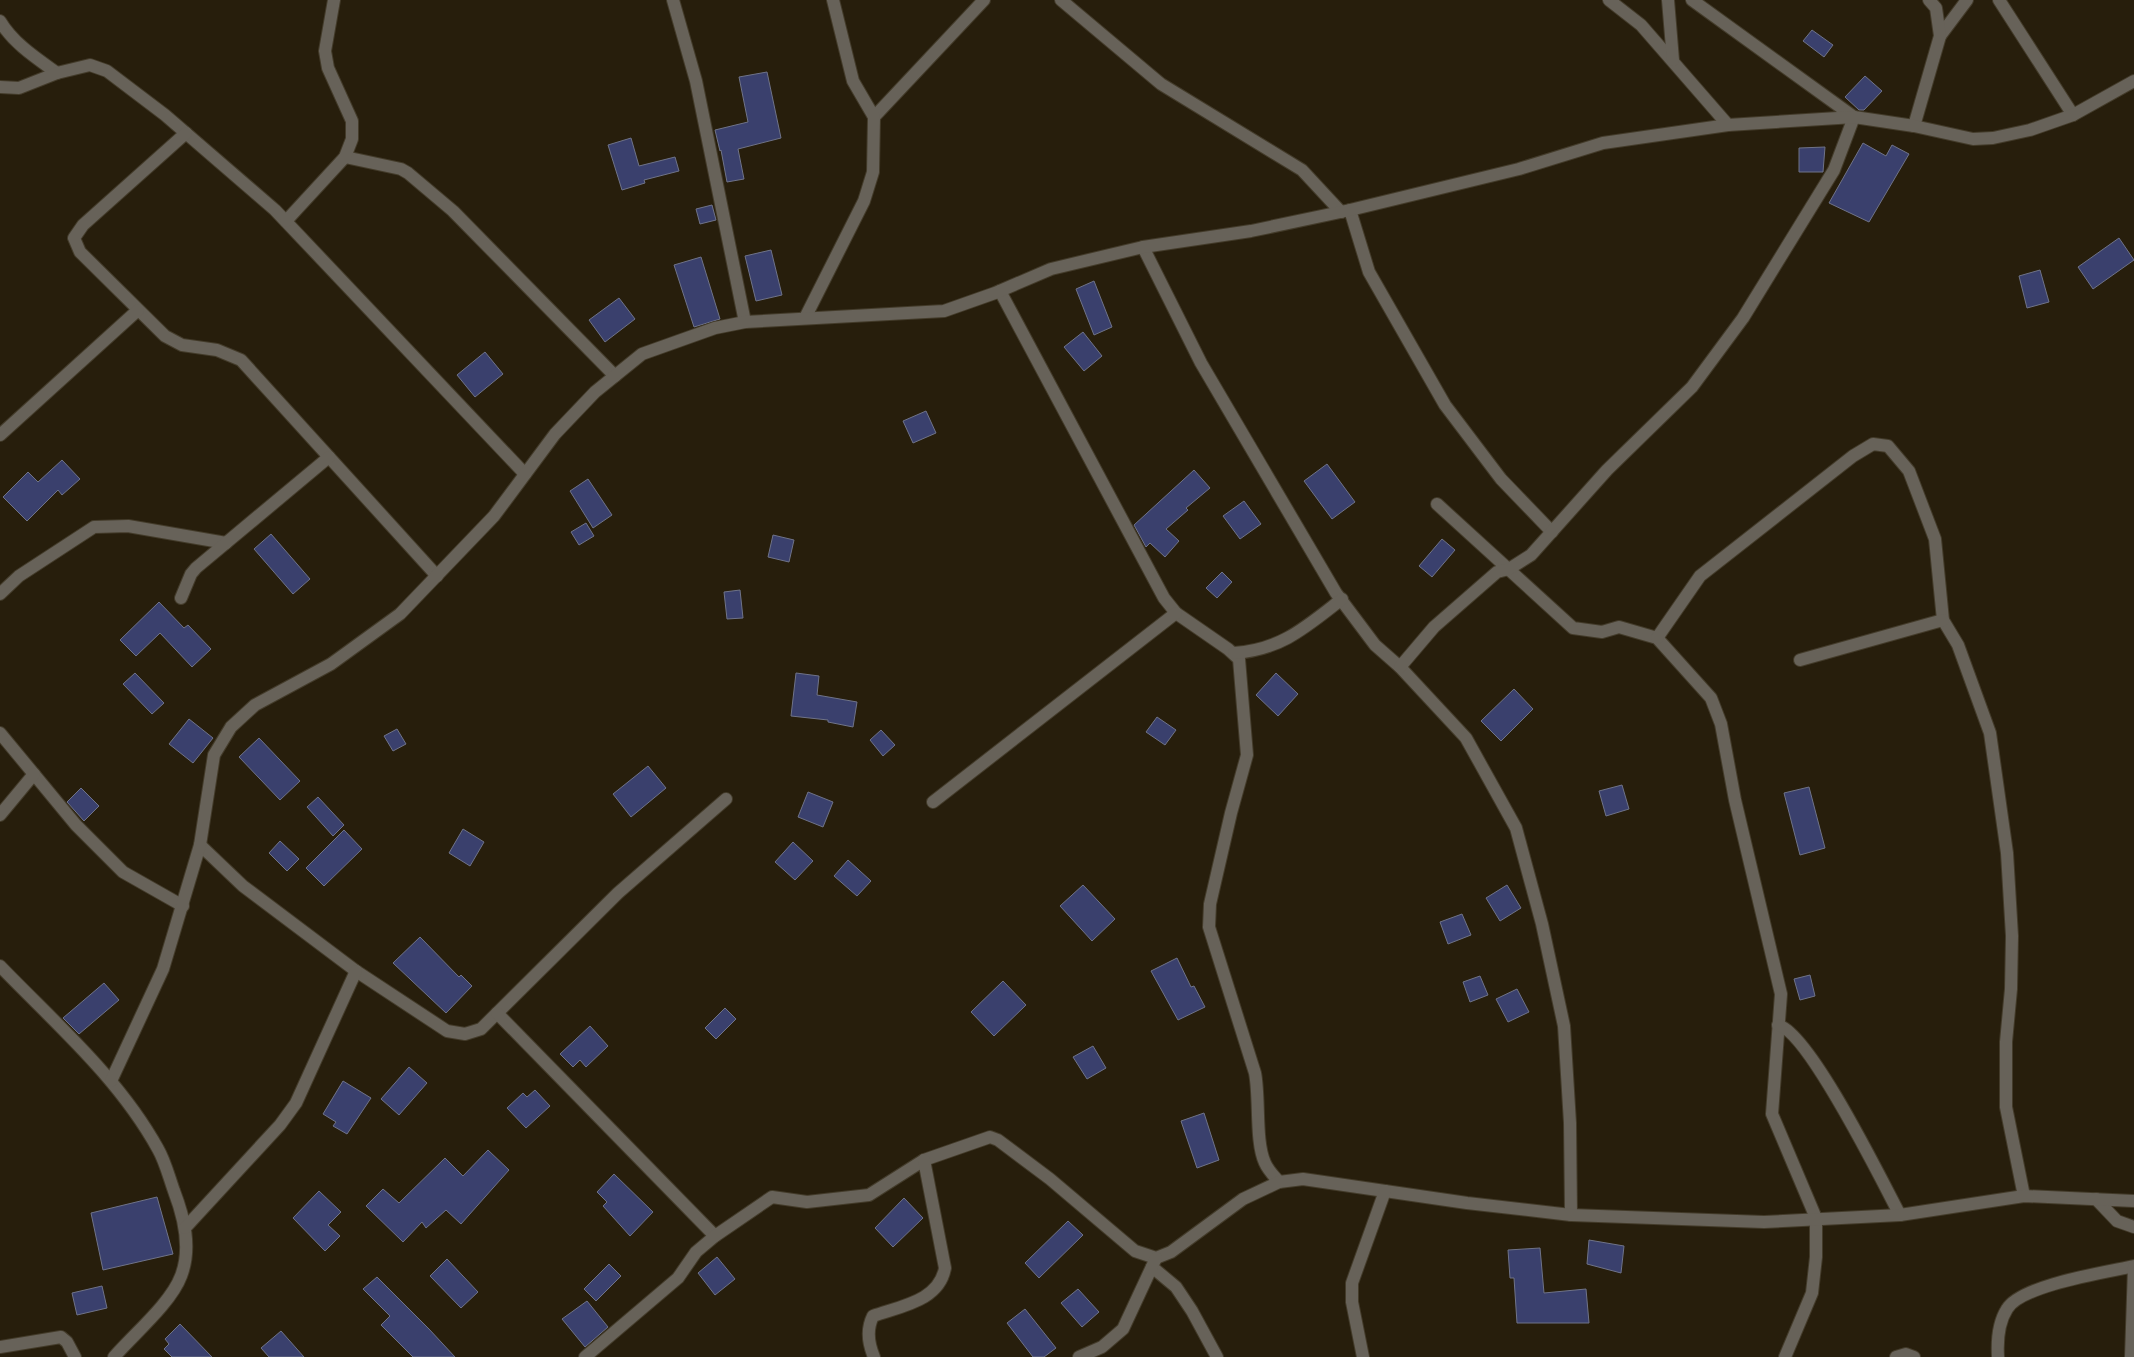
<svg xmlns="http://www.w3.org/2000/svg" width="2134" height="1357" font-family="'Exo 2',sans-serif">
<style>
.building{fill:#3a406d;stroke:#6f7388}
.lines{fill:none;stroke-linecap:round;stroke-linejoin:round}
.minor-casing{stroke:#433b2a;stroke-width:14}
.minor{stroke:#676259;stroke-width:12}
</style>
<rect width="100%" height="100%" fill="#271e0c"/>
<g class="building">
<path d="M1812 30 1833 45 1824 57 1803 41Z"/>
<path d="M767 72 781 138 738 149 744 179 727 182 721 150 720 151 715 130 748 122 739 77Z"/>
<path d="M1865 76 1882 91 1864 110H1859L1845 97Z"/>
<path d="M631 138 639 166 675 157 679 171 644 180 645 183 622 190 608 145Z"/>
<path d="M1863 143 1886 156 1892 145 1909 154 1869 222 1829 203Z"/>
<path d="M1825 147 1823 172H1799V148Z"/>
<path d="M712 205 716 220 700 224 696 209Z"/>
<path d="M2119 238 2134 260 2093 289 2078 267Z"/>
<path d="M771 250 782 295 756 301 745 256Z"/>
<path d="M701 257 720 319 694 327 674 265Z"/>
<path d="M2040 270 2049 302 2027 308 2019 276Z"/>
<path d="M1094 281 1112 327 1094 335 1076 289Z"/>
<path d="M619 298 635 319 605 342 589 320Z"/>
<path d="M1083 332 1102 356 1084 371 1064 347Z"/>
<path d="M485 352 503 374 475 397 457 375Z"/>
<path d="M926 411 936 433 913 443 903 421Z"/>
<path d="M62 460 80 479 62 495 58 490 27 521 3 497 28 472 38 482Z"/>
<path d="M1327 464 1355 502 1332 519 1304 481Z"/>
<path d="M1194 470 1210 488 1186 508 1188 510 1166 529 1179 541 1165 557 1150 543 1146 547 1134 525Z"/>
<path d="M588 479 612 515 593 528 570 491Z"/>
<path d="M1244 501 1261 524 1240 539 1223 516Z"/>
<path d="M586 523 594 536 579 545 571 532Z"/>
<path d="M271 534 310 579 293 594 254 549Z"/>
<path d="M773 535 794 540 789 562 768 557Z"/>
<path d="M1442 539 1455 550 1432 577 1419 566Z"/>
<path d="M1222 572 1232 582 1217 598 1206 588Z"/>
<path d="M740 590 743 618 727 619 724 592Z"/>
<path d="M159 602 184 628 188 625 211 649 192 667 160 633 136 656 120 640Z"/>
<path d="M135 673 164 703 152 714 123 684Z"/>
<path d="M796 673 819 676 817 695 857 702 853 727 828 722V720L791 716Z"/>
<path d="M1276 673 1298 694 1278 716 1256 695Z"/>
<path d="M1514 689 1533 709 1501 741 1481 721Z"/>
<path d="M1157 717 1176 730 1165 745 1146 732Z"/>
<path d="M189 719 213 738 193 763 169 744Z"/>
<path d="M397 729 406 744 393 751 384 736Z"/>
<path d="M881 730 895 745 883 756 870 740Z"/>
<path d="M259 738 300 781 280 800 239 757Z"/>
<path d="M648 766 666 788 631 817 613 794Z"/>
<path d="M1622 785 1629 809 1606 816 1599 791Z"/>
<path d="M1809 787 1825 848 1800 855 1784 793Z"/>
<path d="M81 788 99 806 84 821 67 802Z"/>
<path d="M808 792 833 802 823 827 798 817Z"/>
<path d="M318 797 344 825 333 836 307 807Z"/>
<path d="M463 829 484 842 470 866 449 853Z"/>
<path d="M344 830 362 849 324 886 306 868Z"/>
<path d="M280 841 299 859 287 871 269 853Z"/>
<path d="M793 842 813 861 795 880 775 862Z"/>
<path d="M848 860 871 881 857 896 834 876Z"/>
<path d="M1083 885 1115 919 1092 941 1060 906Z"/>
<path d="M1507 885 1521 908 1500 921 1486 898Z"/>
<path d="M1462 914 1471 935 1448 944 1440 922Z"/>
<path d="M420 937 459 977 461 975 472 986 446 1013 393 963Z"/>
<path d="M1177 958 1191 987 1194 986 1205 1007 1178 1020 1151 971Z"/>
<path d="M1810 975 1815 996 1800 1000 1794 979Z"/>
<path d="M1480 976 1488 995 1470 1002 1463 982Z"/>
<path d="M1003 981 1026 1005 994 1036 971 1012Z"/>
<path d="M104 983 119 1000 79 1034 63 1018Z"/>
<path d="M1517 989 1529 1012 1508 1022 1496 999Z"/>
<path d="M725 1008 736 1019 716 1039 705 1028Z"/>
<path d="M590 1026 608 1046 586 1067 580 1060 573 1067 560 1054Z"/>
<path d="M1093 1046 1106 1068 1087 1079 1073 1057Z"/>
<path d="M409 1067 427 1083 399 1115 381 1099Z"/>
<path d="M343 1081 371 1098 347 1134 333 1126 336 1122 323 1114Z"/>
<path d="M535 1090 550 1106 526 1128 507 1108 523 1093 527 1097Z"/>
<path d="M1204 1113 1219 1160 1197 1168 1181 1121Z"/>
<path d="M488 1150 509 1170 461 1224 446 1210 426 1228 422 1222 403 1242 366 1206 383 1189 399 1203 445 1158 463 1176Z"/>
<path d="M614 1174 653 1212 630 1236 603 1206 607 1202 597 1192Z"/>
<path d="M319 1191 341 1212 328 1225 340 1236 325 1251 293 1218Z"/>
<path d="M157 1197 173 1254 103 1270 91 1213Z"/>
<path d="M904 1198 923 1218 893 1247 875 1228Z"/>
<path d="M1068 1221 1083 1235 1039 1278 1025 1263Z"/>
<path d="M1589 1240 1624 1246 1621 1273 1587 1264Z"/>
<path d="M1540 1248 1544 1293 1586 1289 1589 1323H1517L1514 1278H1510L1508 1250Z"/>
<path d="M717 1257 735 1279 715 1295 698 1273Z"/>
<path d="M447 1259 478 1292 461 1308 430 1276Z"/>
<path d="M609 1264 621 1276 596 1301 584 1289Z"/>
<path d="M377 1277 429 1329 455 1357H413L381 1325 390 1316 363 1289Z"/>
<path d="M102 1286 107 1308 77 1315 72 1293Z"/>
<path d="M1078 1289 1099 1312 1082 1327 1061 1303Z"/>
<path d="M587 1301 608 1327 585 1347 562 1319Z"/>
<path d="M1025 1309 1056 1348 1044 1357H1033L1007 1323Z"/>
<path d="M180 1324 212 1357H172L164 1349 169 1344 165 1339Z"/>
<path d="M281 1331 304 1357H269L261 1348Z"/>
</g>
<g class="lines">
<defs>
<g id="minor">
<path d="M673 0 696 81 745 322"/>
<path d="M1061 0 1161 84 1302 170 1341 212"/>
<path d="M1609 0 1641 25 1728 125"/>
<path d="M1668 0 1673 60"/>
<path d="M1999 0 2073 115"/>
<path d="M0 21C13 43 36 58 57 73"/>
<path d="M1940 36 1967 0"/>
<path d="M0 87 19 88 57 73 90 65 107 71 165 115 275 210 525 474"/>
<path d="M874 117 984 0"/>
<path d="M1914 126 1940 36 1936 8 1929 0"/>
<path d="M186 133 83 225 74 238 80 252 165 336 182 345 217 350 241 360 437 576"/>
<path d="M345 157 401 169 408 173 453 211 615 376"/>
<path d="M1350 210 1369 272 1445 405 1501 479 1552 532"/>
<path d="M286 221 345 157 352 139V121L328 68 325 51 334 0"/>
<path d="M1143 247 1201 363 1336 593 1375 645 1400 667 1466 738 1516 828 1542 924 1564 1026 1570 1123 1571 1215"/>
<path d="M1000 291 1164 598 1176 613 1228 649 1239 659 1247 755 1231 813 1210 904 1209 927 1255 1073C1260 1098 1255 1142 1265 1163 1268 1170 1274 1176 1279 1182"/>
<path d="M805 318 864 201 873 172 874 117 853 81 833 0"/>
<path d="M0 435 138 310"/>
<path d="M1437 504 1573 628 1602 632 1619 627 1657 638 1711 698 1721 724 1735 800 1781 994 1772 1114 1816 1218V1257L1812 1293 1785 1357"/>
<path d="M0 594 19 576 94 527 128 526 226 543"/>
<path d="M181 598 191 574 196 568 329 457"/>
<path d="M1657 638 1700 576 1853 456 1873 444 1888 446 1909 471 1935 539 1943 620 1958 645 1990 733 2007 853 2012 936 2011 989 2006 1042V1107L2024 1196"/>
<path d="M1234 653C1281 650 1306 627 1342 599"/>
<path d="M1800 660 1943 620"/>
<path d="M1400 667 1434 627 1497 572 1509 569 1531 555 1607 470 1692 387 1743 318 1834 170 1854 117 1692 0"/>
<path d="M0 733 76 825 123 872 183 906"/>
<path d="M933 802 1176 613"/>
<path d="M0 815 34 774"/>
<path d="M200 845 243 886 356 971 447 1031 465 1034 481 1029 618 893 726 799"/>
<path d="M0 966C55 1023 119 1078 158 1149 165 1161 169 1177 174 1191 184 1217 192 1248 181 1276 171 1303 134 1334 114 1357"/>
<path d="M497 1013 715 1236"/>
<path d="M1778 1025C1809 1032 1882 1181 1900 1215"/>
<path d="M111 1081 163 969 200 845 214 755 231 727 255 705 331 664 400 614 494 516 555 434 595 392 642 354 715 328 745 322 944 311 995 293 1051 269 1143 247 1251 231 1350 210 1519 169 1603 143 1728 125 1854 117 1914 126 1973 139 1993 138 2030 130 2073 115 2134 81"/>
<path d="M2096 1199 2117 1221 2134 1227"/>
<path d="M185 1228 280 1125 296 1103 356 971"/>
<path d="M1152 1267 1176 1287 1192 1311 1217 1357"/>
<path d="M0 1347 61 1337 67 1342 75 1357"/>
<path d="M585 1357 678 1278 696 1252 715 1236 772 1197 807 1202 869 1195 924 1160 990 1137 998 1140 1050 1179 1135 1251 1156 1258 1171 1252 1243 1199 1279 1182 1303 1179 1467 1203 1571 1215 1764 1222 1900 1215 2024 1196 2134 1201"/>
<path d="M874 1357C868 1343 866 1330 873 1316 901 1306 939 1301 945 1268L924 1160"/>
<path d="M1079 1357 1102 1347 1123 1329 1156 1258"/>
<path d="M1363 1357 1352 1302V1283L1385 1191"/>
<path d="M1896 1357 1906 1354 1914 1357"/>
<path d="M1998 1357C1997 1340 1998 1323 2007 1309 2021 1285 2107 1272 2134 1266"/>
<path d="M2131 1357 2134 1267"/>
</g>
</defs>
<use href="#minor" class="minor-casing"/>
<use href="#minor" class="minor"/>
</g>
</svg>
